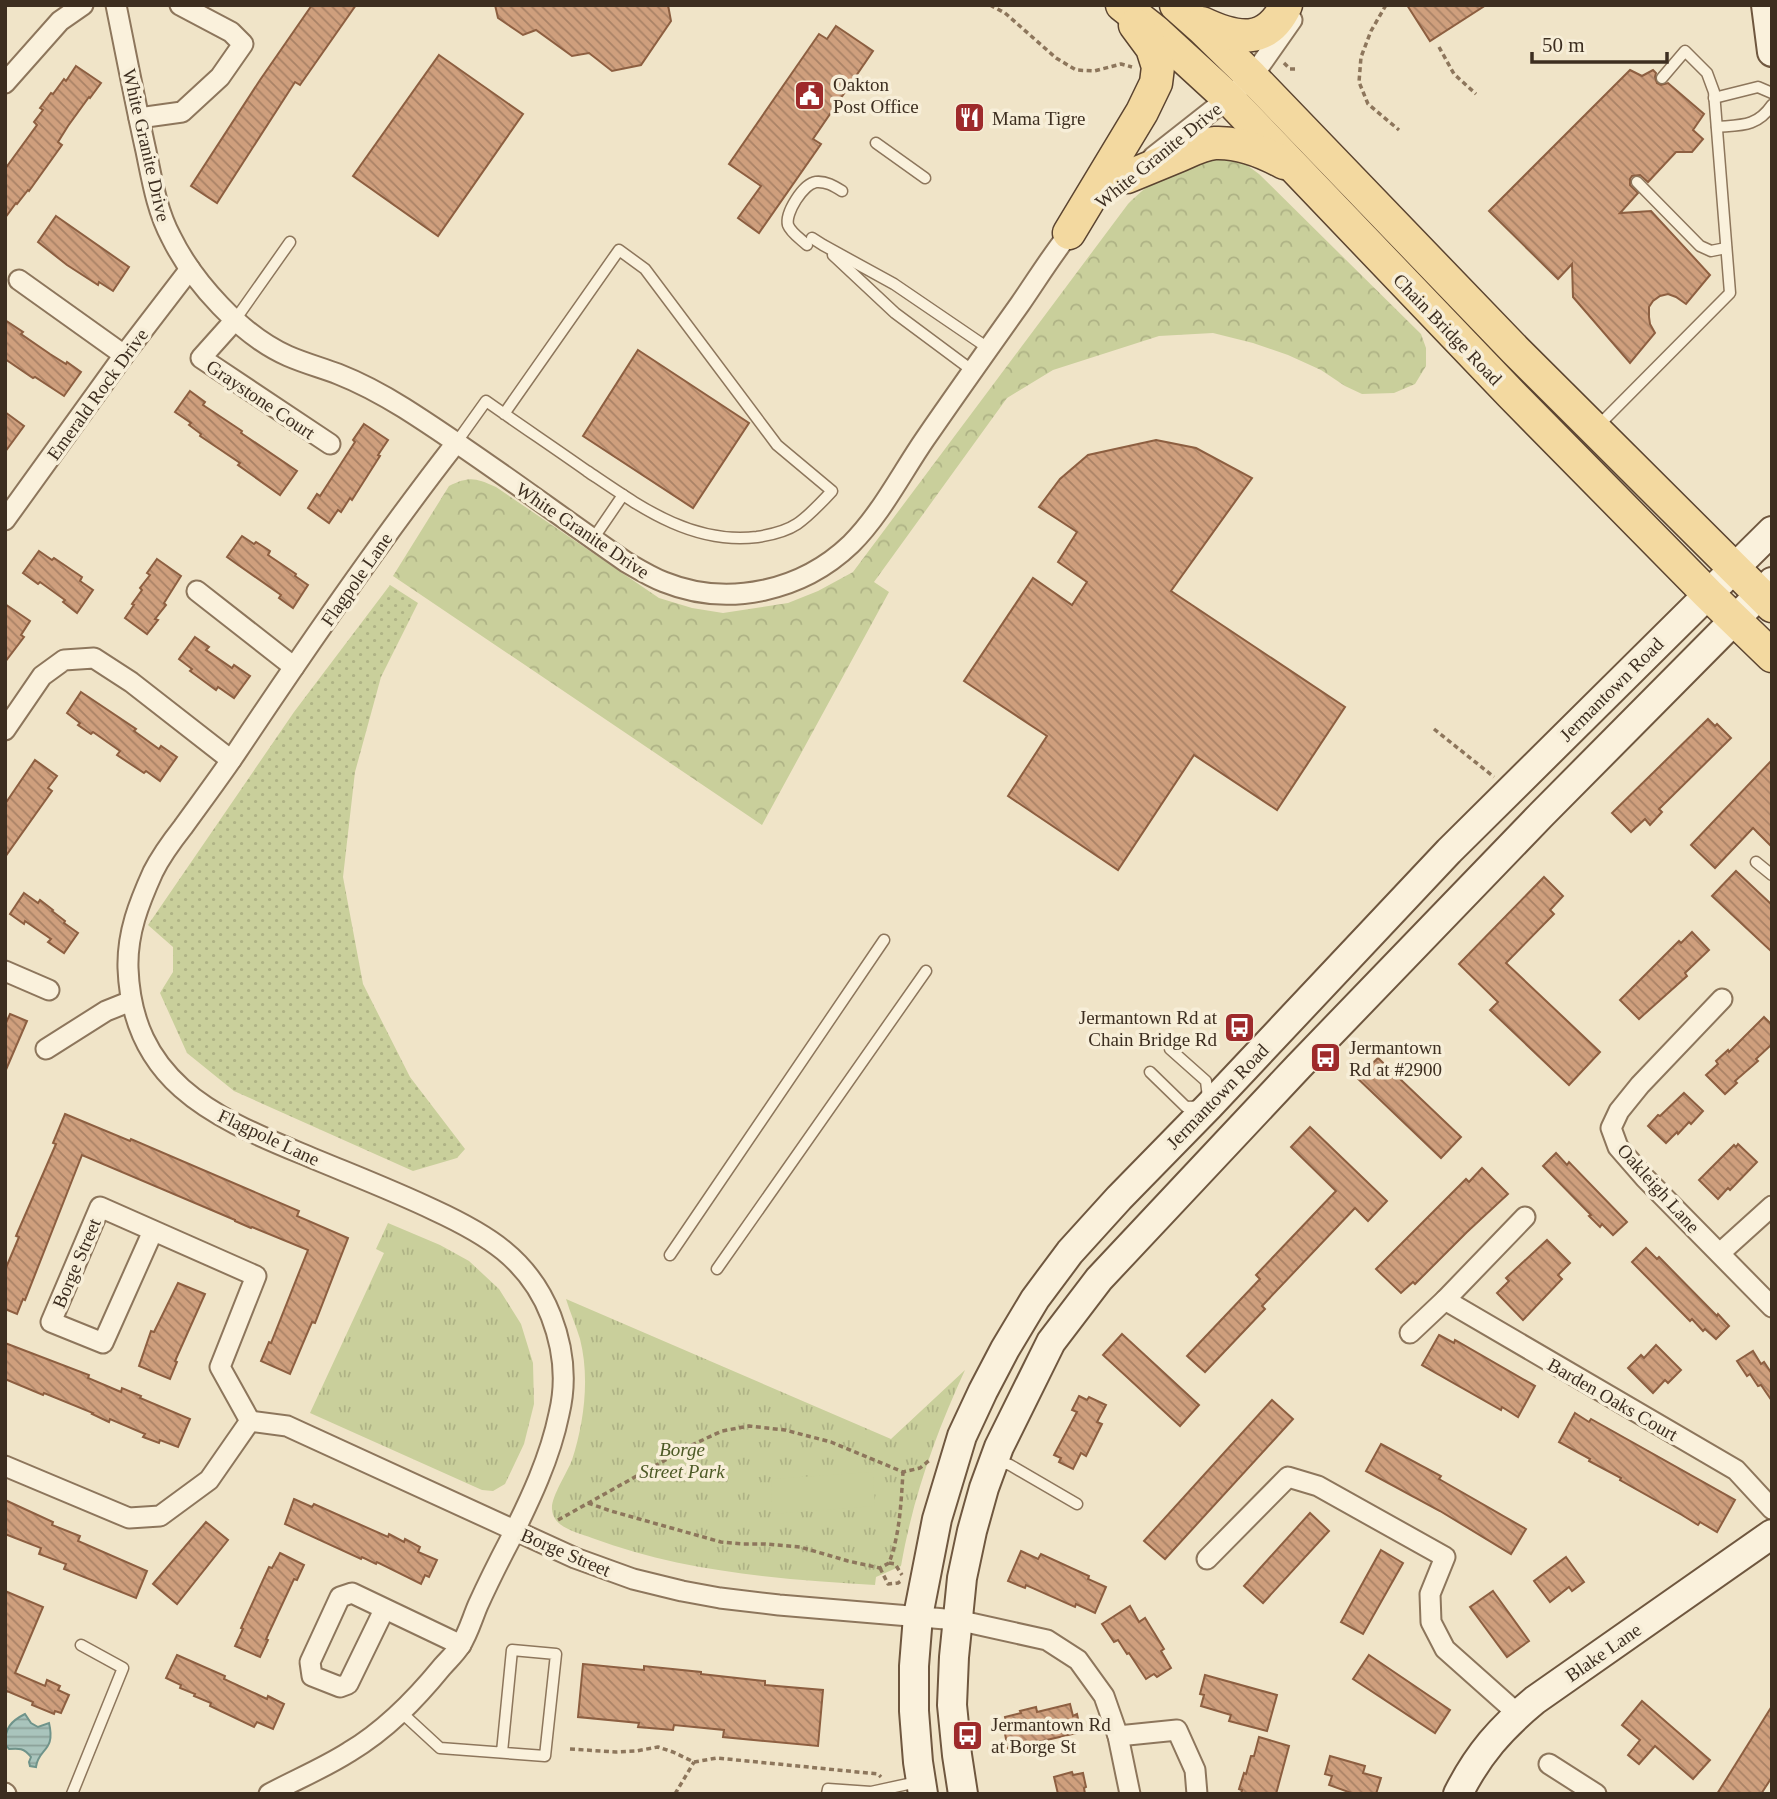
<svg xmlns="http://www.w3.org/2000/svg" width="1777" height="1799" font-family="'Times New Roman',serif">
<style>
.grass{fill:url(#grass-dots)}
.forest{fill:url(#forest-crowns)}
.park{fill:url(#park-tufts)}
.pitch{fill:#c9cf9b}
.water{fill:url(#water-rules);stroke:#6f938a;stroke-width:2}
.building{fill:url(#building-back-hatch);stroke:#8d5f41;stroke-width:2}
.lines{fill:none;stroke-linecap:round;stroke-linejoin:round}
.lane-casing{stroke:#8d765c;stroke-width:13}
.street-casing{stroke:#8d765c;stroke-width:23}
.secondary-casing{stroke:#6f573f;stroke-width:32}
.primary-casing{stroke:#5b4430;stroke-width:35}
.path{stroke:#8d765c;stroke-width:3.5;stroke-dasharray:5 3.5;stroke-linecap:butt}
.lane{stroke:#faf1dc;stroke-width:10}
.street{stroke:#faf1dc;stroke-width:19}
.secondary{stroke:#faf1dc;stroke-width:28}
.primary{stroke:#f3d9a0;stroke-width:32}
.labels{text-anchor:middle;stroke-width:7;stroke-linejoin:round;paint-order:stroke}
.poi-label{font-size:19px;fill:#3d2e20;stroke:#f7eed8;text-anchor:start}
.street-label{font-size:19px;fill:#3d2e20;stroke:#f7eed8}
.park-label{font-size:19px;font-style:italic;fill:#4d5a26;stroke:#f7eed8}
</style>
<defs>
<pattern id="grass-dots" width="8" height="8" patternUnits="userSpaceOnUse" patternTransform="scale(1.75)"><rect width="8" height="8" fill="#c9cf9b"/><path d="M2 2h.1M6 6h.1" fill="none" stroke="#aeb285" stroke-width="1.8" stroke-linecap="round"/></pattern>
<pattern id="forest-crowns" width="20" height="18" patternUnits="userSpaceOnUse" patternTransform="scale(1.75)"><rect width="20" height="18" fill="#c9cf9b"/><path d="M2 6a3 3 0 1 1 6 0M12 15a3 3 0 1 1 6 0" fill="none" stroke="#aeb285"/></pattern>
<pattern id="park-tufts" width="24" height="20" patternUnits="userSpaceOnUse" patternTransform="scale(1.75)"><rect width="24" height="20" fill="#c9cf9b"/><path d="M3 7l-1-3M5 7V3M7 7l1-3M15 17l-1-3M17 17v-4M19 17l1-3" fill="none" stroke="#aeb285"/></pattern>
<pattern id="water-rules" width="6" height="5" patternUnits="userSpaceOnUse" patternTransform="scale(1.75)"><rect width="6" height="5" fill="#a9c4bc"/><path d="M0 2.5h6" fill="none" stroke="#8ba098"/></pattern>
<pattern id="building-back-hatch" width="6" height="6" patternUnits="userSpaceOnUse" patternTransform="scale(1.75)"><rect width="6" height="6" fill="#cf9f7d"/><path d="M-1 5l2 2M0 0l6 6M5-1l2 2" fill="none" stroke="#a98266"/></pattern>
</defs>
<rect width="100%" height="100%" fill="#f0e4c8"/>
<path class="grass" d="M390 585 418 603 381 677 355 772 343 877 363 984 410 1077 465 1149 457 1158 413 1171 234 1091 187 1053 160 993 173 972V947L148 925 294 712Z"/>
<path class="forest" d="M1222 158 1244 163 1259 174 1421 334 1426 348V366L1415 384 1394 393 1362 394 1345 386 1321 370 1288 355 1253 343 1213 333 1159 336 1053 370 1007 398 874 582 889 592 762 825 393 576 449 486C470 476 475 478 496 487L659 598 692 608 723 613 788 603 818 591 853 572 1128 204C1134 198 1141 191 1149 186 1171 171 1196 163 1222 158Z"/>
<g class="park">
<path d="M388 1223 440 1245 469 1261 499 1289 521 1324 533 1363 534 1404 524 1444 505 1484 493 1491 482 1490 310 1413 384 1253 376 1249Z"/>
<path d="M566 1299 891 1439 965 1370C936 1433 913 1497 901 1566L876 1577 875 1585C779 1579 682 1572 592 1538 577 1532 553 1528 552 1509 551 1497 567 1473 572 1460 584 1423 590 1378 580 1339 576 1326 570 1312 566 1299Z"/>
</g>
<path class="pitch" d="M873 1472 875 1506 772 1514 771 1479Z"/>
<path class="water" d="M25 1714 31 1723 38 1727 49 1723C56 1752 38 1748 36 1767L30 1766 29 1762 31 1757C24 1748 19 1748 9 1749L5 1744C5 1728 11 1721 25 1714Z"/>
<g class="building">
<path d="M312 5H356L300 85 295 82 217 203 191 186 260 80Z"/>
<path d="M495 5H668L671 21 641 65 612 71 589 53 572 56 536 30 523 35 498 18Z"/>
<path d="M1407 5H1486L1430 41Z"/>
<path d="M836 26 873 51 813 139 821 144 759 233 738 218 761 186 729 164 819 34 827 39Z"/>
<path d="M439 55 523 114 438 236 353 176Z"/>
<path d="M76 66 101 83 90 98 89 97 68 126 58 142 62 145 29 191 28 190 17 204 16 203 5 218V169L37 125 34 122 43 110 40 108 51 93 53 94 64 79 66 81Z"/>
<path d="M1630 70 1642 76 1653 70 1656 73 1655 77 1657 83 1661 85 1668 83 1704 114 1693 130 1703 139 1692 152H1676L1648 182 1640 175 1632 176 1630 179V185L1638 193 1620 213 1651 211 1710 275 1686 304 1676 297 1668 294 1660 296 1653 301 1649 307V317L1650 324 1655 333 1630 363 1573 297 1572 264 1558 279 1489 211Z"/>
<path d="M56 216 129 267 113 291 99 282 98 285 67 265 38 242Z"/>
<path d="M5 320 23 332 21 334 50 354 66 364 67 362 81 372 64 396 35 377 33 378 5 359Z"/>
<path d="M638 350 749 423 693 508 583 436Z"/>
<path d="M190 391 205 402 203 405 242 431 241 433 297 471 280 495 238 465 240 463 200 436 201 434 189 425 191 423 175 412Z"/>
<path d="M5 412 24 426 5 452Z"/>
<path d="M364 424 388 440 378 455 380 456 352 500 350 498 341 512 338 510 329 523 308 508 317 494 320 496 355 442 353 440Z"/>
<path d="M1156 440 1196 448 1252 478 1171 591 1345 707 1277 810 1194 755 1118 870 1008 796 1047 736 964 681 1033 578 1072 605 1087 582 1058 562 1077 532 1039 507 1060 479 1088 455Z"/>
<path d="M242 536 254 544 256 542 270 551 268 555 296 574 295 576 308 585 293 608 279 598 281 595 227 557Z"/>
<path d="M39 551 52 560 54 558 82 577 80 581 93 590 77 613 63 602 65 600 40 582 38 584 23 573Z"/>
<path d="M157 559 181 576 164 603 166 605 155 619 158 620 147 634 125 618 134 605 132 604 142 590 140 588 150 575 147 573Z"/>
<path d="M5 604 30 621 21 635 24 637 5 662Z"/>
<path d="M195 637 209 647 206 650 232 668 234 665 250 676 234 698 218 687 216 690 190 671 192 669 179 659Z"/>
<path d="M81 692 136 729 134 731 159 749 161 746 177 757 160 781 146 771 144 773 117 755 120 751 93 732 91 734 78 725 80 723 67 713Z"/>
<path d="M1708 719 1715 726 1717 724 1731 738 1659 809 1662 812 1650 825 1645 819 1631 832 1612 813Z"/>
<path d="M35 760 57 776 48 788 52 791 5 857V804Z"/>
<path d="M1772 760V847L1753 828 1715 868 1691 845Z"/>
<path d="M1736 871 1772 905V952L1712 896Z"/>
<path d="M1544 877 1563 896 1550 910 1554 914 1506 963 1600 1052 1569 1085 1490 1010 1498 1002 1459 964Z"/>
<path d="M24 893 38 903 40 900 53 910 52 911 65 921 64 923 78 933 64 953 48 942 51 939 25 921 24 924 10 914Z"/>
<path d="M1692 932 1709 950 1685 973 1687 976 1639 1019 1620 1000 1679 941 1681 943Z"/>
<path d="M10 1014 27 1021 5 1072V1025Z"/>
<path d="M1764 1017 1772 1025V1044L1756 1059 1758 1061 1735 1081 1737 1083 1725 1094 1706 1075 1718 1064 1716 1061 1728 1050 1729 1052Z"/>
<path d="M1378 1058 1461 1137 1441 1158 1355 1076 1368 1061 1371 1065Z"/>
<path d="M1684 1093 1703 1111 1691 1124 1689 1122 1678 1134 1677 1132 1666 1143 1648 1126 1658 1115 1660 1116Z"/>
<path d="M65 1114 130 1141 131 1139 299 1211 297 1216 348 1238 315 1323 312 1322 290 1374 261 1361 269 1342 271 1343 308 1250 252 1227 251 1228 235 1221V1220L82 1155 25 1300 23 1299 17 1314 5 1309V1270L19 1237 16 1236 56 1144 53 1143Z"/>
<path d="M1310 1127 1387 1201 1368 1221 1355 1208 1262 1306 1265 1309 1205 1372 1187 1356 1260 1279 1256 1275 1336 1191 1291 1147Z"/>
<path d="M1738 1144 1757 1162 1730 1190 1728 1188 1718 1199 1699 1180 1734 1145 1736 1147Z"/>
<path d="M1556 1153 1567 1165 1569 1162 1627 1222 1613 1235 1602 1224 1600 1227 1589 1216 1591 1215 1543 1166Z"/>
<path d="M1482 1168 1508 1194 1467 1232 1415 1284 1413 1282 1401 1293 1376 1269 1466 1179 1469 1182Z"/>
<path d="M1547 1240 1570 1263 1558 1275 1562 1279 1523 1320 1497 1293 1509 1281 1506 1278Z"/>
<path d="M1646 1248 1657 1259 1659 1257 1717 1316 1718 1314 1729 1326 1716 1339 1705 1329 1703 1331 1692 1319 1690 1321 1632 1262Z"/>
<path d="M178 1283 205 1294 175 1361 177 1362 170 1379 139 1366 151 1331 154 1332Z"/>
<path d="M1122 1334 1199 1405 1180 1426 1103 1355Z"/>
<path d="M1439 1335 1454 1343 1455 1340 1535 1386 1518 1417 1502 1407 1501 1410 1422 1365Z"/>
<path d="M5 1343 89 1375 88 1378 121 1392 122 1388 141 1396 140 1398 190 1419 178 1447 160 1440 159 1443 143 1437 145 1434 110 1419 109 1422 92 1414 93 1413 44 1393 43 1395 5 1379Z"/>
<path d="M1656 1345 1681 1370 1668 1383 1665 1380 1653 1393 1628 1368 1641 1355 1644 1358Z"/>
<path d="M1753 1351 1761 1364 1764 1362 1772 1374V1401L1761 1385 1758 1386 1750 1374 1747 1376 1737 1361Z"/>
<path d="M1079 1396 1087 1400 1089 1397 1106 1405 1097 1422 1102 1424 1086 1456 1081 1453 1073 1469 1059 1462 1061 1458 1054 1455 1077 1412 1072 1410Z"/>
<path d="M1272 1400 1293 1419 1165 1559 1144 1541Z"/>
<path d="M1575 1413 1589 1422 1591 1419 1735 1500 1717 1532 1700 1522 1698 1525 1682 1515 1620 1480 1621 1478 1589 1461 1590 1459 1559 1442Z"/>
<path d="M1381 1444 1441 1476 1439 1479 1526 1529 1511 1554 1440 1511 1366 1471Z"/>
<path d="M294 1499 312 1507 314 1504 388 1537 389 1534 404 1542 405 1539 420 1547 418 1552 437 1560 429 1577 425 1575 421 1584 377 1562 376 1564 362 1557 361 1559 285 1524Z"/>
<path d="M5 1500 53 1522 52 1525 80 1536 78 1541 147 1571 136 1598 64 1569 66 1564 39 1554 41 1548 5 1534Z"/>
<path d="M1310 1513 1329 1531 1263 1603 1244 1586Z"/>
<path d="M206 1522 228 1540 177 1604 153 1584Z"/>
<path d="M1381 1550 1403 1563 1363 1634 1341 1622Z"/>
<path d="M1021 1551 1038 1559 1041 1554 1089 1576 1088 1579 1106 1587 1095 1613 1076 1604 1075 1607 1026 1585 1025 1588 1008 1581Z"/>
<path d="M280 1553 304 1565 297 1580 294 1579 266 1639 268 1640 260 1657 235 1646 243 1629 241 1628 269 1567 272 1568Z"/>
<path d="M1566 1557 1584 1582 1572 1591 1569 1587 1550 1602 1534 1581Z"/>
<path d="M5 1591 43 1607 15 1673 45 1686 47 1680 60 1686 58 1690 69 1695 61 1713 55 1711 54 1714 32 1705 33 1702 7 1691 5 1695Z"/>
<path d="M1493 1591 1529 1641 1507 1657 1470 1607Z"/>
<path d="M1130 1606 1139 1622 1145 1618 1164 1649 1161 1651 1171 1668 1157 1677 1154 1674 1146 1679 1129 1653 1127 1654 1118 1640 1114 1642 1102 1624Z"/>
<path d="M177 1655 225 1676 224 1679 267 1699 268 1696 284 1704 273 1729 257 1722 254 1727 210 1706 211 1703 194 1696 195 1694 180 1688 181 1685 166 1678Z"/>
<path d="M1369 1655 1450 1710 1435 1733 1353 1679Z"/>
<path d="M583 1664 644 1670V1666L701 1672V1674L765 1681V1685L823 1690 818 1746 723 1737 724 1730 674 1725 673 1730 638 1727 639 1723 578 1717Z"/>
<path d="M1205 1675 1277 1695 1267 1731 1229 1721 1231 1715 1201 1706 1204 1695 1200 1694Z"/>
<path d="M1642 1701 1710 1760 1693 1779 1655 1746 1639 1764 1628 1755 1640 1740 1622 1725Z"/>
<path d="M1070 1704 1073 1716 1077 1714 1081 1732 1008 1749 1004 1729 1007 1728 1005 1717 1021 1713 1020 1711 1036 1707 1037 1712Z"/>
<path d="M1772 1706V1777L1761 1794H1717Z"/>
<path d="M1259 1737 1289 1746 1276 1794H1241L1242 1790 1239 1789 1244 1773 1246 1774 1251 1756H1254Z"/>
<path d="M1330 1756 1365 1766 1363 1773 1381 1778 1376 1794H1354L1329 1785 1332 1776 1325 1774Z"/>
<path d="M1072 1772 1073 1775 1083 1773 1086 1787 1084 1788 1085 1794H1058L1054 1777Z"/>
</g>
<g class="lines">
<defs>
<g id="lane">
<path d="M1714 98 1758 87 1772 93"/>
<path d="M1717 127C1741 125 1757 127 1772 105"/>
<path d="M876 143 925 178"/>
<path d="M1637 182 1700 246 1711 251 1726 248"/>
<path d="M812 238 823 245 894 284 988 348"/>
<path d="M807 245C802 240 791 233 788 225 785 213 803 184 816 182 826 181 834 186 842 191"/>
<path d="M833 255 895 313 973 371"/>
<path d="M235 320 290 242"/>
<path d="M1597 427 1730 293 1714 92 1707 73 1685 51 1662 78"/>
<path d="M456 443 486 401C520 425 553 447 587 471 639 506 691 545 757 537 770 535 785 532 797 524 810 515 821 503 832 491L777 445 645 269 619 250 504 414"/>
<path d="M593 539 623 495"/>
<path d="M1756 862 1772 875"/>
<path d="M1150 1072 1186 1107 1209 1106 1206 1081 1170 1049"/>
<path d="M670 1255 884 940"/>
<path d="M717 1269 926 971"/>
<path d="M998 1461 1010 1465 1077 1504"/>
<path d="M402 1713 440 1748 545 1756 556 1654 512 1650 502 1752"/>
<path d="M72 1794 123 1668 81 1645"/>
<path d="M827 1794 828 1789 871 1792 917 1782"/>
</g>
<g id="street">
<path d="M116 5C126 54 135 102 146 151 152 180 157 211 171 237 193 282 242 336 288 356 304 363 322 368 338 374 361 383 383 395 404 408 480 456 552 511 626 562 638 569 651 577 664 582 728 608 802 591 851 544 881 514 901 474 925 439 956 394 988 349 1020 304 1038 278 1055 250 1075 226"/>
<path d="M5 83 60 21 83 5"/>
<path d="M139 118 182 112 220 77 243 44 231 32 180 5"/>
<path d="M1153 157 1228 98 1252 77 1292 20"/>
<path d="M19 280 124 355"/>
<path d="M235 320 201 358 330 444"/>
<path d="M5 520 124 355 190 269"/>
<path d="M197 591 294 667"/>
<path d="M5 730 42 676 64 660 94 658 131 682 231 760"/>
<path d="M5 971 49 990"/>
<path d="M1722 999 1640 1085 1619 1111 1611 1128 1618 1147 1645 1178 1772 1307"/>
<path d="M46 1049 106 1011 131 1001"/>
<path d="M153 1231 103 1343 51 1322 100 1207 256 1276 220 1367 250 1421"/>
<path d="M1720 1253 1772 1206"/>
<path d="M1445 1300 1736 1470 1772 1509"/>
<path d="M1410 1333 1445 1300 1525 1217"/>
<path d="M250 1421 287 1426 575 1558 633 1579 682 1591 720 1598 779 1605 957 1620 1047 1640 1078 1660 1104 1696 1118 1736 1130 1794"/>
<path d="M5 1466 129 1518 160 1516 209 1480 250 1421"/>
<path d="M1207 1559 1288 1477 1318 1486 1445 1557 1430 1594 1431 1622 1445 1649 1518 1714"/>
<path d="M384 1610 348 1684 340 1687 312 1676 310 1662 340 1597 352 1593 461 1645"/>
<path d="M1118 1736 1177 1730 1195 1770 1197 1794"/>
<path d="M1549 1764 1596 1794"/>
<path d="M5 1793 6 1794"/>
<path d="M269 1794C295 1780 324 1768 349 1752 386 1730 415 1700 442 1667 448 1660 455 1654 460 1646 468 1634 472 1619 478 1605 488 1583 499 1561 510 1540 530 1500 550 1458 559 1414 567 1381 563 1347 551 1316 529 1259 486 1234 434 1210 390 1189 345 1172 300 1153 210 1116 132 1079 128 968 127 933 139 903 153 872 161 856 172 841 183 827 201 802 219 778 236 753 306 648 378 543 456 443"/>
</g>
<g id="secondary">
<path d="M1766 5 1772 52"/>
<path d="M923 1794 918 1762 914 1711V1666L918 1616 937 1519 962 1436 983 1391 1005 1349 1035 1299 1070 1252 1119 1198 1209 1106 1449 851 1772 531"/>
<path d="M963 1794 957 1755 952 1705 954 1657 962 1578 972 1531 984 1488 999 1447 1051 1342 1099 1279 1298 1067 1541 815 1772 582"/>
<path d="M1458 1794C1478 1754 1501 1728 1535 1700L1772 1534"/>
</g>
<g id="primary">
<path d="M1122 5 1155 31 1228 98 1511 394 1708 594 1772 656"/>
<path d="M1176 5 1203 29 1252 77 1515 350 1772 606"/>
<path d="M1202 23C1236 39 1267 46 1286 5"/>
<path d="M1127 177C1144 170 1161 163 1178 156 1190 151 1202 144 1215 143 1238 142 1264 152 1284 163"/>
<path d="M1069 233 1142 112 1156 83 1158 67 1152 48 1135 25"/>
</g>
</defs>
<use href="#lane" class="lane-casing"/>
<use href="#street" class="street-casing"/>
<use href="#secondary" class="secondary-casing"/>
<use href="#primary" class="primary-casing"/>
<g class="path">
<path d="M990 5 1005 13 1056 58 1076 70 1094 71 1121 64 1132 67"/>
<path d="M1386 5 1371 31 1361 57 1359 82 1368 104 1399 130"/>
<path d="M1439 47 1454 74 1476 94"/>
<path d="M1284 63 1290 69H1296"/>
<path d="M1434 729 1494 777"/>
<path d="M588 1503 611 1511 721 1542 743 1544H765L800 1547 848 1561 880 1568 889 1563C900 1534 901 1503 903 1472"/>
<path d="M558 1520 694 1444 722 1431 749 1426 785 1430 831 1442 903 1472 920 1468 931 1459"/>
<path d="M889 1563 895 1564 902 1575"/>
<path d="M880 1568 888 1584 898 1583 901 1581"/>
<path d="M570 1749 616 1752 636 1751 658 1747 673 1752 694 1762 717 1758 878 1774 881 1777"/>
<path d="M675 1794 694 1762"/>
</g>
<use href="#lane" class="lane"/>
<use href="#street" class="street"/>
<use href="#secondary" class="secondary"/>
<use href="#primary" class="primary"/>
</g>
<defs>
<symbol id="civic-square" viewBox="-11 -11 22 22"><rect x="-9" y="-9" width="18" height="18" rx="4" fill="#9e2a2b" stroke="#f7eed8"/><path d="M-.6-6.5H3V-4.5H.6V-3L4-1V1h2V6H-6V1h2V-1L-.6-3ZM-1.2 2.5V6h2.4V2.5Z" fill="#fff"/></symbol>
<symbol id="restaurant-square" viewBox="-11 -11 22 22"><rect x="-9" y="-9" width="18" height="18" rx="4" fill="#9e2a2b" stroke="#f7eed8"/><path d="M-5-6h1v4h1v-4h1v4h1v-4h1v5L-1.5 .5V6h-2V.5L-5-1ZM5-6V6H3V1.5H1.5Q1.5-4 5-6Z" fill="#fff"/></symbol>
<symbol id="bus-square" viewBox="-11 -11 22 22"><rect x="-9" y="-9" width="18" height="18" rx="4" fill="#9e2a2b" stroke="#f7eed8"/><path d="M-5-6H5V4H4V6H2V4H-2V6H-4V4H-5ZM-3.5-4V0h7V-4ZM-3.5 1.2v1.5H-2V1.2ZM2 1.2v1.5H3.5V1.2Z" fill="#fff"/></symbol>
</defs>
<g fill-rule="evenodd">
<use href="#civic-square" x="792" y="78" width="35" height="35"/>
<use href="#restaurant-square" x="952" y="100" width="35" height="35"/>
<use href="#bus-square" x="1222" y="1010" width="35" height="35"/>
<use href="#bus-square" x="1308" y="1040" width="35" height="35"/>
<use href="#bus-square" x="950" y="1718" width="35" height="35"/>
</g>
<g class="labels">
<g class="poi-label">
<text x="833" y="91">Oakton<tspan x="833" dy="22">Post Office</tspan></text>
<text x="992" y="125">Mama Tigre</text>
<text x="1217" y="1024" text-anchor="end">Jermantown Rd at<tspan x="1217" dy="22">Chain Bridge Rd</tspan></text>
<text x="1349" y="1054">Jermantown<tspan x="1349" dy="22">Rd at #2900</tspan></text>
<text x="991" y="1731">Jermantown Rd<tspan x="991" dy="22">at Borge St</tspan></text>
</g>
<g class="street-label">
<text transform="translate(147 145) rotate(77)" y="7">White Granite Drive</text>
<text transform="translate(1158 155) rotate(-39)" y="7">White Granite Drive</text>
<text transform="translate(1448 329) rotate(46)" y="7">Chain Bridge Road</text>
<text transform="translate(97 394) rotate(-54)" y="7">Emerald Rock Drive</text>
<text transform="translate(261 399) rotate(34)" y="7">Graystone Court</text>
<text transform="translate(583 530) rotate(34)" y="7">White Granite Drive</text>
<text transform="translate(356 579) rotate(-55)" y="7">Flagpole Lane</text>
<text transform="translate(1611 689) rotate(-45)" y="7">Jermantown Road</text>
<text transform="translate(1217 1096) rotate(-46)" y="7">Jermantown Road</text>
<text transform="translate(269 1137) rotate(25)" y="7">Flagpole Lane</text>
<text transform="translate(1659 1188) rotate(48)" y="7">Oakleigh Lane</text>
<text transform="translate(76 1263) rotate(-67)" y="7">Borge Street</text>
<text transform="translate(1613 1399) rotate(30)" y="7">Barden Oaks Court</text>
<text transform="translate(566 1552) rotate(23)" y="7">Borge Street</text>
<text transform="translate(1603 1652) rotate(-35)" y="7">Blake Lane</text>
</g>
<g class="park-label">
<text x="682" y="1456">Borge<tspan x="682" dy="22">Street Park</tspan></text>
</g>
</g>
<rect width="1777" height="1799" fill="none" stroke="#3d2e20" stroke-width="14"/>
<path d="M1532 52v10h135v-10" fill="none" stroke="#3d2e20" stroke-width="3.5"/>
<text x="1542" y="52" font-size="21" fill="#3d2e20" stroke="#f7eed8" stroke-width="5" paint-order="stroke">50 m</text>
</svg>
